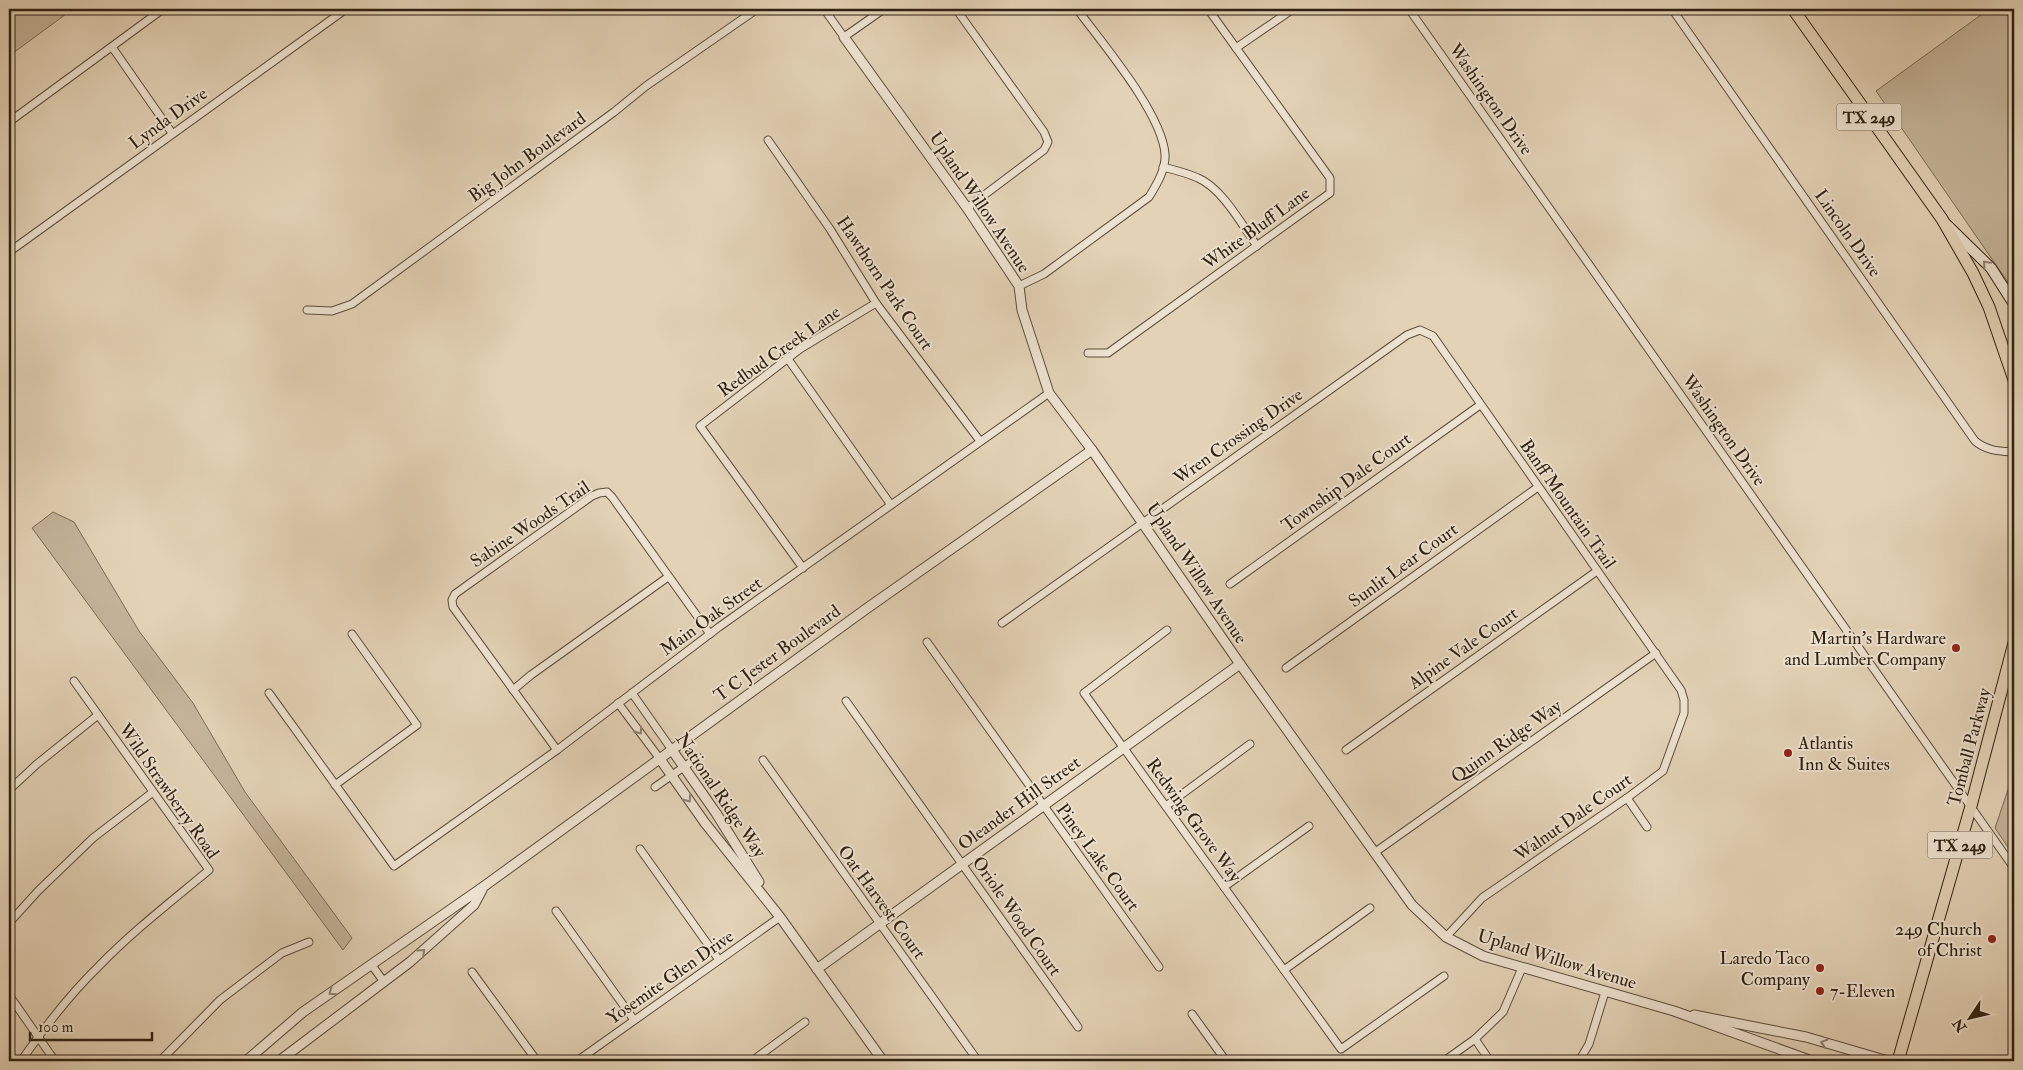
<svg xmlns="http://www.w3.org/2000/svg" width="2023" height="1070" font-family="'IM FELL Double Pica',serif">
<style>
.green{fill:#c4b49a;stroke:#7a6a56}
.lines{fill:none;stroke-linecap:round;stroke-linejoin:round}
.minor-casing{stroke:#5c4d3b;stroke-width:9}
.tertiary-casing{stroke:#5c4d3b;stroke-width:11}
.secondary-casing{stroke:#2f2112;stroke-width:12}
.primary-casing{stroke:#2f2112;stroke-width:13}
.minor{stroke:#ede2d0;stroke-width:7}
.tertiary{stroke:#ede2d0;stroke-width:9}
.secondary{stroke:#ede2d0;stroke-width:10}
.primary{stroke:#e3d2b6;stroke-width:11}
.oneway{stroke:#8e8271}
.poi-dot{fill:#8f2418;stroke:#ede2d0;stroke-width:2}
.labels{text-anchor:middle;stroke-width:4;stroke-linejoin:round;paint-order:stroke}
.shield{fill:#ede2d0;stroke:#685b4b;stroke-width:1}
.shield-label{font-size:16px;font-weight:bold;fill:#2f2112}
.street-label{font-size:18px;fill:#2f2112;stroke:#ede2d0}
.poi-label{font-size:18px;fill:#2f2112;stroke:#ede2d0;text-anchor:end}
</style>
<rect width="100%" height="100%" fill="#e3d2b6"/>
<filter id="stains"><feTurbulence type="fractalNoise" baseFrequency=".004" numOctaves="4"/><feColorMatrix values="0 0 0 0 .2 0 0 0 0 .09 0 0 0 0 .02 0 0 0 .5 -.17"/></filter>
<radialGradient id="worn" r=".72"><stop offset=".6" stop-color="#630" stop-opacity="0"/><stop offset="1" stop-color="#630" stop-opacity=".3"/></radialGradient>
<g class="green">
<path d="M9 9H73L9 56Z"/>
<path d="M1989 9H2014V291L1876 91Z"/>
<path d="M53 512 74 522 139 631 193 703 245 792 352 938 343 950 32 528Z"/>
<path d="M2014 772V856L1995 828Z"/>
</g>
<g class="lines">
<defs>
<g id="minor">
<path d="M824 9 844 37 884 9"/>
<path d="M956 9 1044 132 1048 142 1044 150 967 208"/>
<path d="M1409 9 2014 868"/>
<path d="M1672 9 1975 441C1987 451 1999 451 2014 452"/>
<path d="M112 47 172 133"/>
<path d="M1236 48 1293 9"/>
<path d="M9 122 163 9"/>
<path d="M768 140 830 229 876 303 980 441"/>
<path d="M1163 167C1175 170 1187 173 1198 178 1222 188 1242 225 1257 246"/>
<path d="M9 252 346 9"/>
<path d="M1019 286 1044 274 1149 197C1157 184 1166 169 1165 154 1162 113 1102 43 1077 9"/>
<path d="M307 310 332 311 352 304 614 112 646 86 757 9"/>
<path d="M1088 353H1108L1330 193V178L1208 9"/>
<path d="M788 359 891 505"/>
<path d="M803 568 700 426 800 349 876 303"/>
<path d="M1230 584 1480 405"/>
<path d="M1002 623 1407 335 1420 330 1433 336 1681 690 1684 700V713L1663 771 1627 798 1482 898 1446 937"/>
<path d="M1167 630 1084 693 1341 1049 1444 976"/>
<path d="M927 642 1159 967"/>
<path d="M1286 668 1538 487"/>
<path d="M513 690 531 675 668 577"/>
<path d="M269 693 394 866 557 750 719 627 1049 393"/>
<path d="M632 693 672 750"/>
<path d="M846 701 1078 1027"/>
<path d="M618 703 660 759"/>
<path d="M557 750 453 607 452 600 455 594 592 496 599 493 607 492 612 497 710 634"/>
<path d="M1346 750 1597 571"/>
<path d="M763 760 978 1061"/>
<path d="M335 785 417 725 352 634"/>
<path d="M655 787 698 757"/>
<path d="M9 790 37 764 98 715"/>
<path d="M1627 798 1647 827"/>
<path d="M1166 806 1250 744"/>
<path d="M640 849 719 960"/>
<path d="M1374 853 1656 653"/>
<path d="M1224 887 1309 826"/>
<path d="M556 911 634 1020"/>
<path d="M9 923 38 891 93 838 153 792"/>
<path d="M371 964 384 982"/>
<path d="M1284 970 1370 908"/>
<path d="M472 972 537 1061"/>
<path d="M9 995 55 1061"/>
<path d="M1192 1014 1226 1061"/>
<path d="M1475 1039 1490 1061"/>
<path d="M21 1061C44 1028 70 994 99 966 133 931 172 901 209 870L74 681"/>
<path d="M160 1061 220 1000 282 953 309 942"/>
<path d="M577 1061 780 917"/>
<path d="M752 1061 805 1022"/>
<path d="M1444 1061 1475 1039 1503 1012 1522 968"/>
<path d="M1579 1061 1589 1044 1605 992"/>
</g>
<g id="tertiary">
<path d="M844 37 967 208 1019 286 1022 310 1049 393 1092 450 1240 664 1412 905 1446 937 1483 956 1674 1011 1812 1061"/>
<path d="M2005 680 2014 682"/>
<path d="M672 750 716 813 759 882"/>
<path d="M660 759 705 823 780 917 883 1061"/>
<path d="M817 969 1240 664"/>
<path d="M1694 1015 1806 1037 1888 1061"/>
<path d="M246 1061 303 1012 483 887 866 609 1092 450"/>
<path d="M279 1061 410 962 474 905 482 890"/>
</g>
<path id="secondary" d="M1947 225 1991 268 2014 304"/>
<g id="primary">
<path d="M1793 9 1942 219 1973 273 1989 307 2014 380"/>
<path d="M1898 1061 1971 806 2014 643"/>
</g>
</defs>
<use href="#minor" class="minor-casing"/>
<use href="#tertiary" class="tertiary-casing"/>
<use href="#secondary" class="secondary-casing"/>
<use href="#primary" class="primary-casing"/>
<use href="#minor" class="minor"/>
<use href="#tertiary" class="tertiary"/>
<use href="#secondary" class="secondary"/>
<use href="#primary" class="primary"/>
</g>
<defs><path id="oneway-chevron" d="M-2-3.5L2.5 0L-2 3.5" fill="none" stroke-width="1.6" stroke-linecap="round" stroke-linejoin="round" transform="scale(1.25)"/></defs>
<g class="oneway">
<use href="#oneway-chevron" transform="translate(1986 264) rotate(-133)"/>
<use href="#oneway-chevron" transform="translate(639 731) rotate(54)"/>
<use href="#oneway-chevron" transform="translate(688 799) rotate(55)"/>
<use href="#oneway-chevron" transform="translate(422 952) rotate(-42)"/>
<use href="#oneway-chevron" transform="translate(332 992) rotate(145)"/>
<use href="#oneway-chevron" transform="translate(1824 1043) rotate(-164)"/>
</g>
<g class="poi-dot">
<circle cx="1956" cy="648" r="5"/>
<circle cx="1788" cy="753" r="5"/>
<circle cx="1992" cy="939" r="5"/>
<circle cx="1820" cy="968" r="5"/>
<circle cx="1820" cy="991" r="5"/>
</g>
<g class="labels">
<g class="shield">
<rect x="1836.5" y="103.5" width="65" height="27" rx="4"/>
<rect x="1927.5" y="831.5" width="65" height="27" rx="4"/>
</g>
<g class="shield-label">
<text x="1869" y="123">TX 249</text>
<text x="1960" y="851">TX 249</text>
</g>
<g class="street-label">
<text transform="translate(1491 99) rotate(55)" y="6">Washington Drive</text>
<text transform="translate(168 118) rotate(-36)" y="6">Lynda Drive</text>
<text transform="translate(527 157) rotate(-36)" y="6">Big John Boulevard</text>
<text transform="translate(980 202) rotate(56)" y="6">Upland Willow Avenue</text>
<text transform="translate(1256 228) rotate(-36)" y="6">White Bluff Lane</text>
<text transform="translate(1848 233) rotate(55)" y="6">Lincoln Drive</text>
<text transform="translate(885 283) rotate(56)" y="6">Hawthorn Park Court</text>
<text transform="translate(779 351) rotate(-35)" y="6">Redbud Creek Lane</text>
<text transform="translate(1724 430) rotate(55)" y="6">Washington Drive</text>
<text transform="translate(1238 436) rotate(-35)" y="6">Wren Crossing Drive</text>
<text transform="translate(1346 482) rotate(-36)" y="6">Township Dale Court</text>
<text transform="translate(1568 504) rotate(55)" y="6">Banff Mountain Trail</text>
<text transform="translate(530 524) rotate(-34)" y="6">Sabine Woods Trail</text>
<text transform="translate(1403 565) rotate(-36)" y="6">Sunlit Lear Court</text>
<text transform="translate(1197 573) rotate(56)" y="6">Upland Willow Avenue</text>
<text transform="translate(711 616) rotate(-36)" y="6">Main Oak Street</text>
<text transform="translate(1463 648) rotate(-35)" y="6">Alpine Vale Court</text>
<text transform="translate(777 653) rotate(-36)" y="6">T C Jester Boulevard</text>
<text transform="translate(1506 741) rotate(-35)" y="6">Quinn Ridge Way</text>
<text transform="translate(1969 747) rotate(-75)" y="6">Tomball Parkway</text>
<text transform="translate(169 791) rotate(55)" y="6">Wild Strawberry Road</text>
<text transform="translate(721 795) rotate(56)" y="6">National Ridge Way</text>
<text transform="translate(1019 803) rotate(-36)" y="6">Oleander Hill Street</text>
<text transform="translate(1573 817) rotate(-35)" y="6">Walnut Dale Court</text>
<text transform="translate(1194 820) rotate(54)" y="6">Redwing Grove Way</text>
<text transform="translate(1098 857) rotate(54)" y="6">Piney Lake Court</text>
<text transform="translate(882 902) rotate(54)" y="6">Oat Harvest Court</text>
<text transform="translate(1017 916) rotate(55)" y="6">Oriole Wood Court</text>
<text transform="translate(1557 959) rotate(17)" y="6">Upland Willow Avenue</text>
<text transform="translate(670 977) rotate(-35)" y="6">Yosemite Glen Drive</text>
</g>
<g class="poi-label">
<text x="1946" y="644">Martin's Hardware<tspan x="1946" dy="21">and Lumber Company</tspan></text>
<text x="1798" y="749" text-anchor="start">Atlantis<tspan x="1798" dy="21">Inn &amp; Suites</tspan></text>
<text x="1982" y="935">249 Church<tspan x="1982" dy="21">of Christ</tspan></text>
<text x="1810" y="964">Laredo Taco<tspan x="1810" dy="21">Company</tspan></text>
<text x="1830" y="997" text-anchor="start">7-Eleven</text>
</g>
</g>
<rect width="2023" height="1070" fill="none" stroke="#e3d2b6" stroke-width="30"/>
<rect x="10" y="10" width="2003" height="1050" fill="none" stroke="#2f2112" stroke-width="2.5"/>
<rect x="15" y="15" width="1993" height="1040" fill="none" stroke="#2f2112"/>
<g transform="translate(1970 1018) rotate(235)" stroke="#ede2d0" stroke-width="4" paint-order="stroke">
<path d="M0-4L9 19L0 12L-9 19Z" fill="#2f2112"/>
<text y="-8" font-size="14" font-weight="bold" text-anchor="middle" fill="#2f2112">N</text>
</g>
<path d="M30 1032v8h122v-8" fill="none" stroke="#2f2112" stroke-width="2.5"/>
<text x="38" y="1032" font-size="15" fill="#2f2112" stroke="#ede2d0" stroke-width="4" paint-order="stroke">100 m</text>
<rect width="100%" height="100%" filter="url(#stains)"/>
<rect width="100%" height="100%" fill="url(#worn)"/>
</svg>
